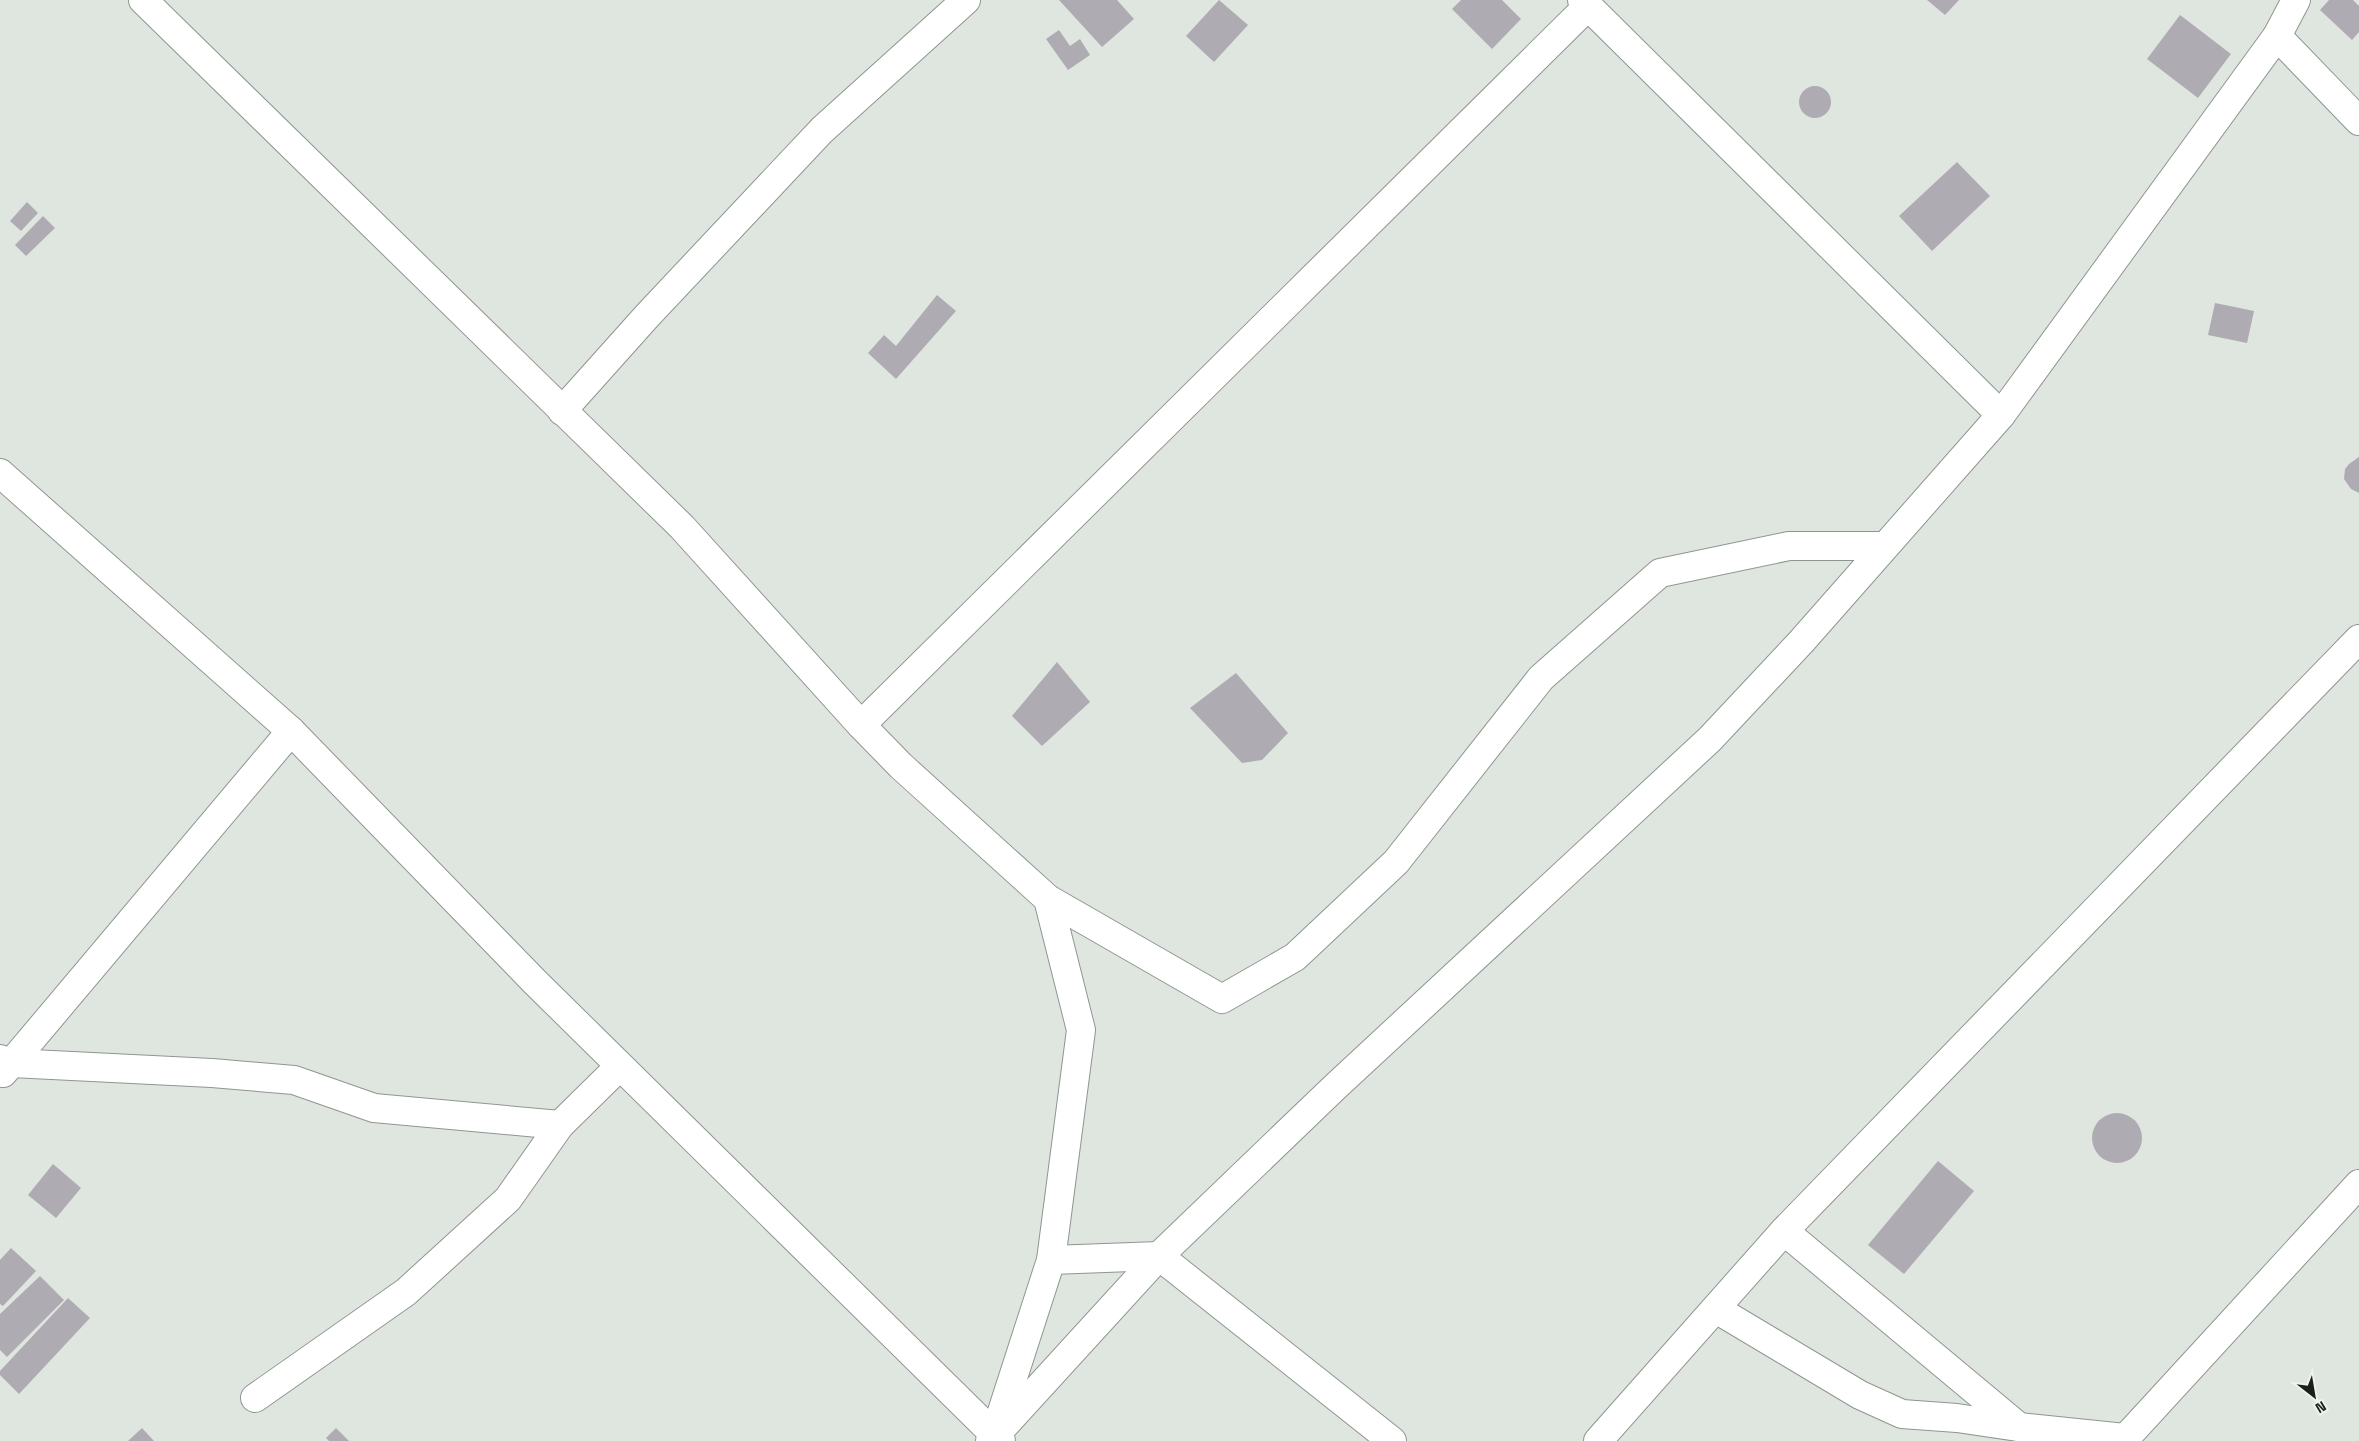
<svg xmlns="http://www.w3.org/2000/svg" width="2359" height="1441" font-family="'Space Grotesk',sans-serif">
<style>
.building{fill:#afabb2}
.lines{fill:none;stroke-linecap:round;stroke-linejoin:round}
.street-casing{stroke:#8f9690;stroke-width:30}
.street{stroke:#fff;stroke-width:28}
</style>
<rect width="100%" height="100%" fill="#dfe6e0"/>
<g class="building">
<path d="M1059 0H1117L1134 19 1102 47Z"/>
<path d="M1219 0 1248 25 1214 62 1186 36Z"/>
<path d="M1461 0H1502L1521 19 1492 49 1452 9Z"/>
<path d="M1927 0H1959L1945 15Z"/>
<path d="M2329 0H2353L2359 6V32L2352 40 2320 10Z"/>
<path d="M2180 15 2231 54 2198 98 2147 59Z"/>
<path d="M1059 30 1070 46 1080 39 1090 55 1068 70 1046 39Z"/>
<circle cx="1815" cy="102" r="16"/>
<path d="M1957 162 1990 196 1932 251 1899 216Z"/>
<path d="M27 202 38 213 21 231 10 221Z"/>
<path d="M43 216 55 228 26 256 15 245Z"/>
<path d="M937 295 956 311 896 379 868 353 884 335 896 346Z"/>
<path d="M2215 303 2254 311 2247 343 2208 335Z"/>
<path d="M2359 457V493L2351 489 2344 479 2345 469 2349 464Z"/>
<path d="M1057 662 1090 702 1042 746 1012 716Z"/>
<path d="M1236 673 1288 733 1262 760 1242 763 1190 708Z"/>
<circle cx="2117" cy="1138" r="25"/>
<path d="M1938 1161 1974 1191 1904 1274 1868 1245Z"/>
<path d="M53 1164 81 1188 56 1218 28 1195Z"/>
<path d="M11 1248 36 1271 3 1306 0 1304V1260Z"/>
<path d="M40 1276 64 1300 7 1357 0 1350V1314Z"/>
<path d="M68 1298 90 1318 19 1394 0 1375V1371Z"/>
<path d="M142 1428 154 1441H128Z"/>
<path d="M336 1428 349 1441H329L326 1438Z"/>
</g>
<g class="lines">
<defs>
<g id="street">
<path d="M143 0 682 527 861 725 901 766 1048 899 1222 999 1295 957 1396 862 1541 678 1660 573 1789 546H1885"/>
<path d="M1582 0 2001 415"/>
<path d="M2277 36 2359 121"/>
<path d="M562 411 647 316 822 130 966 0"/>
<path d="M0 473 291 731 535 982 1001 1441"/>
<path d="M861 725 1588 6"/>
<path d="M0 1059 12 1063 212 1073 294 1080 374 1108 560 1125"/>
<path d="M3 1073 291 731"/>
<path d="M1784 1231 2019 1427 2125 1438"/>
<path d="M1051 1260 1159 1256 1392 1441"/>
<path d="M1716 1309 1860 1395 1902 1414 1957 1418 2018 1427"/>
<path d="M255 1398 406 1292 508 1199 560 1125 620 1066"/>
<path d="M997 1427 1051 1260 1081 1030 1048 899"/>
<path d="M990 1441 1159 1256 1335 1087 1710 739 1801 642 2001 415 2277 36 2296 0"/>
<path d="M1598 1441 1784 1231 2359 639"/>
<path d="M2123 1441 2359 1184"/>
</g>
</defs>
<use href="#street" class="street-casing"/>
<use href="#street" class="street"/>
</g>
<g transform="translate(2314 1396) rotate(149)" stroke="#ecf4ed" stroke-width="4" paint-order="stroke">
<path d="M0-4L9 19L0 12L-9 19Z" fill="#1b1e1b"/>
<text y="-8" font-size="14" font-weight="bold" text-anchor="middle" fill="#1b1e1b">N</text>
</g>
</svg>
